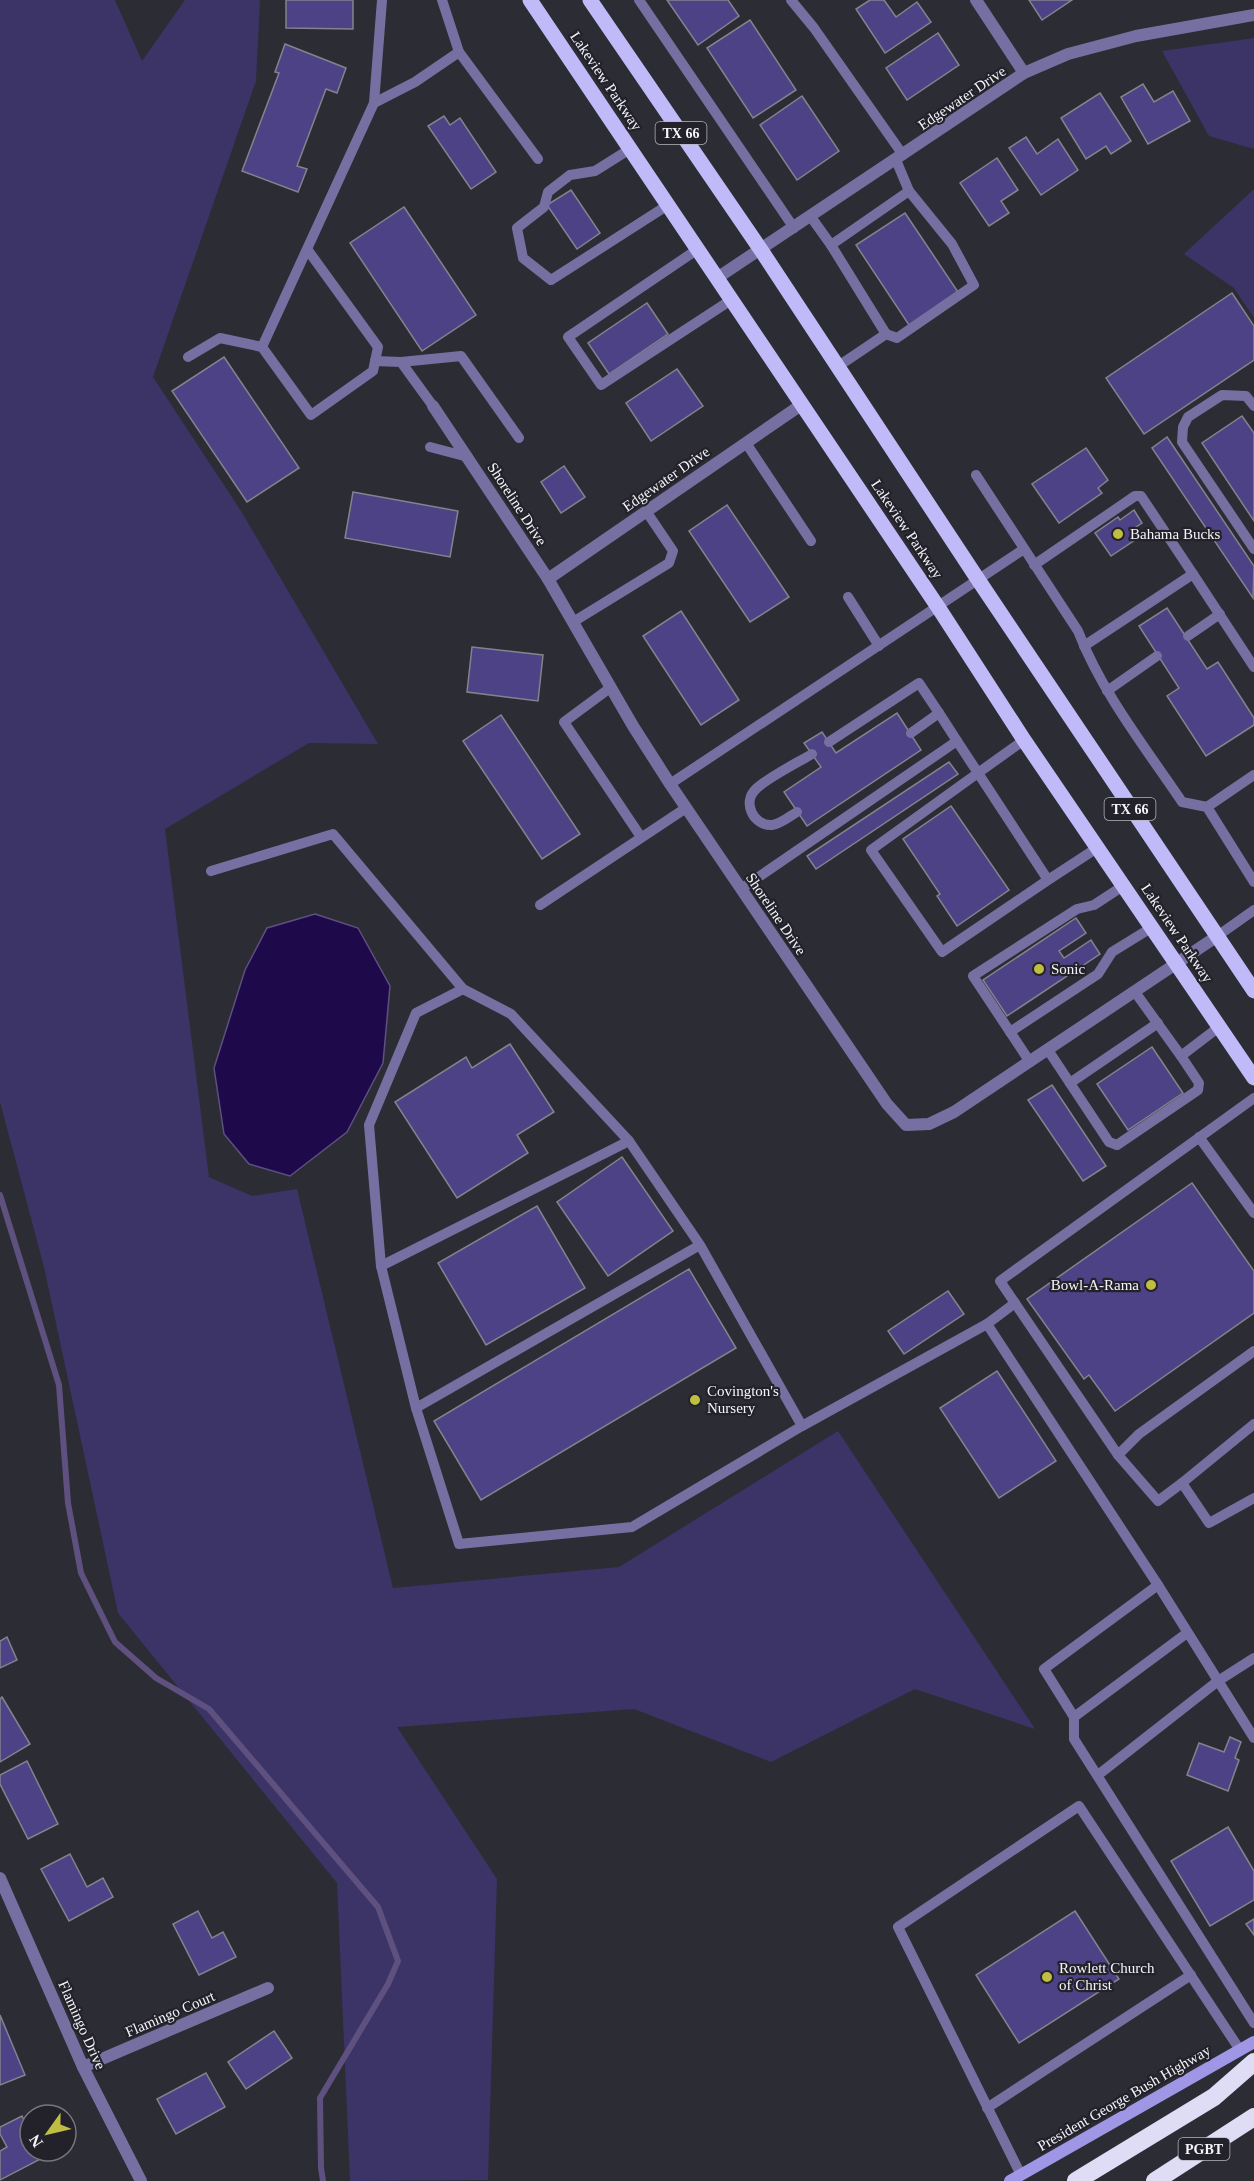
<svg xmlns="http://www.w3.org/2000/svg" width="1254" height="2181" font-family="Georgia,serif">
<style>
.green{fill:#3c3367}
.water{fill:#1e094a;stroke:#5e507f;stroke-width:1.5}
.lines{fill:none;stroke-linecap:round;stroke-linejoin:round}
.stream{stroke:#5e507f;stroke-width:6}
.building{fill:#4e4286;stroke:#83838d;stroke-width:1.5}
.lane{stroke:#7670a2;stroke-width:10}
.street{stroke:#7670a2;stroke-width:12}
.secondary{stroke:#a096e6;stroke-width:12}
.primary{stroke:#c1baf8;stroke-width:15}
.highway{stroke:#dfddf6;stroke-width:18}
.poi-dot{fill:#bfbe42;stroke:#23222a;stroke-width:2}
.labels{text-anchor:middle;stroke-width:4.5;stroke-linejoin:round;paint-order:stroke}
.shield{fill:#23222a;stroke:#b5b5bc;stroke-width:1.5}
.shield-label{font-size:14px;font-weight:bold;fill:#f4f4fa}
.street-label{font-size:15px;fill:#f4f4fa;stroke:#23222a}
.poi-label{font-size:15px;fill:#f4f4fa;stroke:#23222a;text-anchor:start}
</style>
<rect width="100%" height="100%" fill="#2c2c34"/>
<g class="green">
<path d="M0 0H115L142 61 185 0H260L256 81 153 377 241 511 378 744 309 743 165 829 209 1177 252 1196 297 1189 393 1588 619 1567 838 1431 1035 1729 915 1689 771 1762 634 1709 397 1727 497 1879 488 2180 350 2181 337 1883 118 1613 44 1267 0 1102Z"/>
<path d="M1254 38V149L1209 136 1162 51Z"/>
<path d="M1254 189V318L1234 288 1184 254Z"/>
</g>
<path class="water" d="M315 914 358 928 390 986 383 1063 347 1132 290 1176 249 1164 224 1134 214 1068 245 970 267 928Z"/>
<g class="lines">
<path class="stream" d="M0 1195 59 1385 68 1503 81 1573 115 1642 156 1678 209 1709 378 1907 398 1961 388 1984 320 2098 321 2168 323 2181"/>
</g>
<g class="building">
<path d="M286 0H353V29L286 28Z"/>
<path d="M667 0H728L739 16 698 45Z"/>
<path d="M870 0H884L896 17 917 2 931 22 885 53 856 9Z"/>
<path d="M1029 0H1072L1042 20Z"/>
<path d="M750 20 796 90 753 118 707 48Z"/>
<path d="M938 33 959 65 907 100 886 68Z"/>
<path d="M285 44 346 68 337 93 326 89 297 166 307 169 298 192 242 171 279 73 275 72Z"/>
<path d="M1143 84 1154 102 1173 91 1190 121 1148 144 1121 97Z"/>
<path d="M1100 93 1131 141 1111 154 1106 146 1086 159 1061 118Z"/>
<path d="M802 96 839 151 797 180 760 125Z"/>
<path d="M444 116 450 125 460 118 496 172 471 189 428 126Z"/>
<path d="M1026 137 1037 154 1058 139 1078 170 1041 195 1009 148Z"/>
<path d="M997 158 1018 190 1001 201 1009 213 989 226 960 183Z"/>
<path d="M571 190 600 233 577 249 547 205Z"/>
<path d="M404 207 476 315 422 351 350 243Z"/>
<path d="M905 213 958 292 909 325 856 245Z"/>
<path d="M1232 293 1254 326V360L1144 434 1106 378Z"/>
<path d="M647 303 668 334 609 374 588 343Z"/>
<path d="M224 357 299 468 247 502 172 391Z"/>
<path d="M677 369 703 406 651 441 626 403Z"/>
<path d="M1242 416 1254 433V521L1202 443Z"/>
<path d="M1167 437 1254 566 1253 598 1152 448Z"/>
<path d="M1086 448 1108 480 1098 488 1102 493 1059 523 1032 484Z"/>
<path d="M564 466 585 497 561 513 541 482Z"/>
<path d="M353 492 458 511 450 557 345 538Z"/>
<path d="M727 505 789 597 750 622 689 531Z"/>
<path d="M1134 510 1142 523 1136 527 1141 536 1111 556 1095 533 1118 517 1120 520Z"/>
<path d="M1167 608 1207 669 1218 662 1254 718V725L1206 756 1167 696 1179 688 1139 626Z"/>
<path d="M681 611 739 700 701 725 643 636Z"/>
<path d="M472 647 543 655 538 701 467 692Z"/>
<path d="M897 713 921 750 807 826 784 792 821 767 804 743 822 732 836 753Z"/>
<path d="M501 715 580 834 542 859 463 741Z"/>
<path d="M949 762 958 774 816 869 807 856Z"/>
<path d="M951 806 1009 890 957 926 937 896 940 894 903 839Z"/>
<path d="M1076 918 1086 933 1059 951 1064 958 1091 940 1100 954 1007 1016 983 980Z"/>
<path d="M510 1044 554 1112 517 1135 528 1153 457 1198 395 1102 466 1057 472 1068Z"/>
<path d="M1152 1047 1183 1093 1128 1130 1097 1084Z"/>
<path d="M1052 1085 1106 1166 1083 1181 1028 1100Z"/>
<path d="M622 1157 673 1231 608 1276 557 1202Z"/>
<path d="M1192 1183 1254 1271V1313L1115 1411 1089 1375 1084 1379 1027 1299Z"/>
<path d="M537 1206 585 1288 486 1345 438 1263Z"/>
<path d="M689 1269 736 1348 481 1500 434 1421Z"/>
<path d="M948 1291 964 1314 904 1354 888 1331Z"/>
<path d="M997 1371 1056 1461 999 1498 940 1408Z"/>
<path d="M7 1637 17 1660 0 1668V1641Z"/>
<path d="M2 1697 30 1744 0 1762V1699Z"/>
<path d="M1230 1737 1241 1742 1235 1758 1239 1760 1228 1791 1187 1775 1199 1743 1224 1752Z"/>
<path d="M27 1761 58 1824 28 1839 0 1784V1775Z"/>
<path d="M1228 1827 1254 1871V1900L1210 1926 1171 1861Z"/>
<path d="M70 1854 87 1887 103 1878 113 1897 69 1921 41 1869Z"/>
<path d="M198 1911 212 1938 223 1932 236 1957 199 1975 173 1924Z"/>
<path d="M1075 1911 1119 1979 1019 2043 976 1975Z"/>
<path d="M1254 1919V1935L1246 1924Z"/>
<path d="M0 2015 25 2075 0 2085Z"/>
<path d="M274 2031 292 2058 246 2089 228 2062Z"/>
<path d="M206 2073 225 2107 176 2134 157 2099Z"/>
<path d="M22 2116 30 2132V2151H51L52 2153 0 2180V2151L7 2147 0 2134V2127Z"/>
</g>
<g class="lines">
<g class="lane">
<path d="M442 0 459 52 538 159"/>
<path d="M639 0 794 228"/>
<path d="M791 0 814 28 903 155"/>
<path d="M374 103 415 82 459 52"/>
<path d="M630 149 595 171 570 175 548 192 544 207 517 228 523 258 551 280 668 205"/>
<path d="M811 217 831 245 909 191 896 160"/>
<path d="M831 245 886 334 837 367"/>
<path d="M307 249 378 347 373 371 311 415 262 347 374 103 382 0"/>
<path d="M698 249 568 337 601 385 731 300"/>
<path d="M886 334 897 338 974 285 952 244 909 191"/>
<path d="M188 357 220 338 262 347"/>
<path d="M375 361 401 362 433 406"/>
<path d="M401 362 461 356 519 438"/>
<path d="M1254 406 1246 396 1222 395 1188 417 1183 427 1182 442 1254 549"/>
<path d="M746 443 811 541"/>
<path d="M430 447 468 457"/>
<path d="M976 475 1078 631C1102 693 1145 747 1182 802L1207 807 1254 882"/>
<path d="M1034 565 1135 496H1141L1193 574"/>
<path d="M848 597 879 646"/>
<path d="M573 622 669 563 673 551 646 511"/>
<path d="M1188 636 1220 614"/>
<path d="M1084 646 1193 574 1254 667"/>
<path d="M610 688 564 722 641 837"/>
<path d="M1107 691 1157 656"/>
<path d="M939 713 957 741"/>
<path d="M829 742 919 683 939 713 911 733"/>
<path d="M670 784 1024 549"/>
<path d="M1207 807 1254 775"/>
<path d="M797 812C790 816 781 824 772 825 753 826 742 802 756 789 767 778 797 763 812 754"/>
<path d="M211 871 333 834 463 989"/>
<path d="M1048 880 942 952 871 850 978 773 1048 880 1097 848"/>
<path d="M741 889 957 741 978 773 1024 740"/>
<path d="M540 905 686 808"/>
<path d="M1216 937 1254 910"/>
<path d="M1135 992 1181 1056"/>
<path d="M1010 1032 1098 974 1112 952 1151 928"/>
<path d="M1048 1050 1109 1142 1117 1145 1198 1090 1199 1083 1181 1056 1219 1027"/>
<path d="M1030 1062 973 976 1077 909 1094 905 1123 886"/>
<path d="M1070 1083 1158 1023"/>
<path d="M1254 1098 1000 1281 1118 1455 1158 1501 1182 1483 1209 1523 1254 1498"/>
<path d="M1199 1137 1254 1213"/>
<path d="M700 1245 416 1408 381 1266 369 1125 416 1013 463 989 511 1014 629 1141 700 1245 802 1426 987 1324 1015 1303"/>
<path d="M381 1266 629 1141"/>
<path d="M987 1324 1158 1585 1254 1738"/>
<path d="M416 1408 459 1544 632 1527 802 1426"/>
<path d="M1118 1455 1139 1434 1254 1351"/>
<path d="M1182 1483 1254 1424"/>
<path d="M1158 1585 1044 1669 1074 1717V1739L1254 2023"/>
<path d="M1074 1717 1187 1633"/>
<path d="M1098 1775 1218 1681 1254 1658"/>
<path d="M987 2108 1191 1975"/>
<path d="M1021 2175 898 1927 1079 1806 1240 2050"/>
</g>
<g class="street">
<path d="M976 0 1024 73"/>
<path d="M717 278 1024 73 1068 54 1136 36 1254 15"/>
<path d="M433 406 548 579 633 726 670 784 887 1104 906 1125 929 1124 954 1112 1216 937"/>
<path d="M548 579 801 405"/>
<path d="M0 1878 83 2067 141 2181"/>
<path d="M83 2067 268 1988"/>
</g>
<path class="secondary" d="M1010 2181 1254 2042"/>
<g class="primary">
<path d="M530 0 938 607 1024 740 1254 1078"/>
<path d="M590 0 761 250 979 581 1254 991"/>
</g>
<g class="highway">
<path d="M1076 2181 1214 2097 1254 2062"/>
<path d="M1155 2181 1254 2117"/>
</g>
</g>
<g class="poi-dot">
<circle cx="1118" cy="534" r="6"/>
<circle cx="1039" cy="969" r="6"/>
<circle cx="1151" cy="1285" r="6"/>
<circle cx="695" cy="1400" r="6"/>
<circle cx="1047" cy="1977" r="6"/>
</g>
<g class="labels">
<g class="shield">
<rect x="655.5" y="122" width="51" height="22" rx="4.5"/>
<rect x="1104.5" y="798" width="51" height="22" rx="4.5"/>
<rect x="1178.5" y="2138" width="51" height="22" rx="4.5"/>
</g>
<g class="shield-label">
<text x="681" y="138">TX 66</text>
<text x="1130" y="814">TX 66</text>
<text x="1204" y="2154">PGBT</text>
</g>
<g class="street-label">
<text transform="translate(606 81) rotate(56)" y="5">Lakeview Parkway</text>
<text transform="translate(962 98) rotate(-34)" y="5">Edgewater Drive</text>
<text transform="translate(666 479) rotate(-35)" y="5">Edgewater Drive</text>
<text transform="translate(517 504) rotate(57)" y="5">Shoreline Drive</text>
<text transform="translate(907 529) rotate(56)" y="5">Lakeview Parkway</text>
<text transform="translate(776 914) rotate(56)" y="5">Shoreline Drive</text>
<text transform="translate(1177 933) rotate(56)" y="5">Lakeview Parkway</text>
<text transform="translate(170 2014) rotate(-23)" y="5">Flamingo Court</text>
<text transform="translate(82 2025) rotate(66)" y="5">Flamingo Drive</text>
<text transform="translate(1124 2098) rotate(-30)" y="5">President George Bush Highway</text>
</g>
<g class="poi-label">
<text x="1130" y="539">Bahama Bucks</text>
<text x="1051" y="974">Sonic</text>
<text x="1139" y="1290" text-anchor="end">Bowl-A-Rama</text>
<text x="707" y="1396">Covington's<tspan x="707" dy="17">Nursery</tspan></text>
<text x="1059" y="1973">Rowlett Church<tspan x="1059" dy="17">of Christ</tspan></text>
</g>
</g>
<g transform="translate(48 2133) rotate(236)"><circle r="28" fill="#23222a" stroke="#77767d" stroke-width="1.5"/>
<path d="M0-4.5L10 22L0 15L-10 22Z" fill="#bfbe42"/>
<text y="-9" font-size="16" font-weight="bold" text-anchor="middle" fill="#f4f4fa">N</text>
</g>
</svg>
